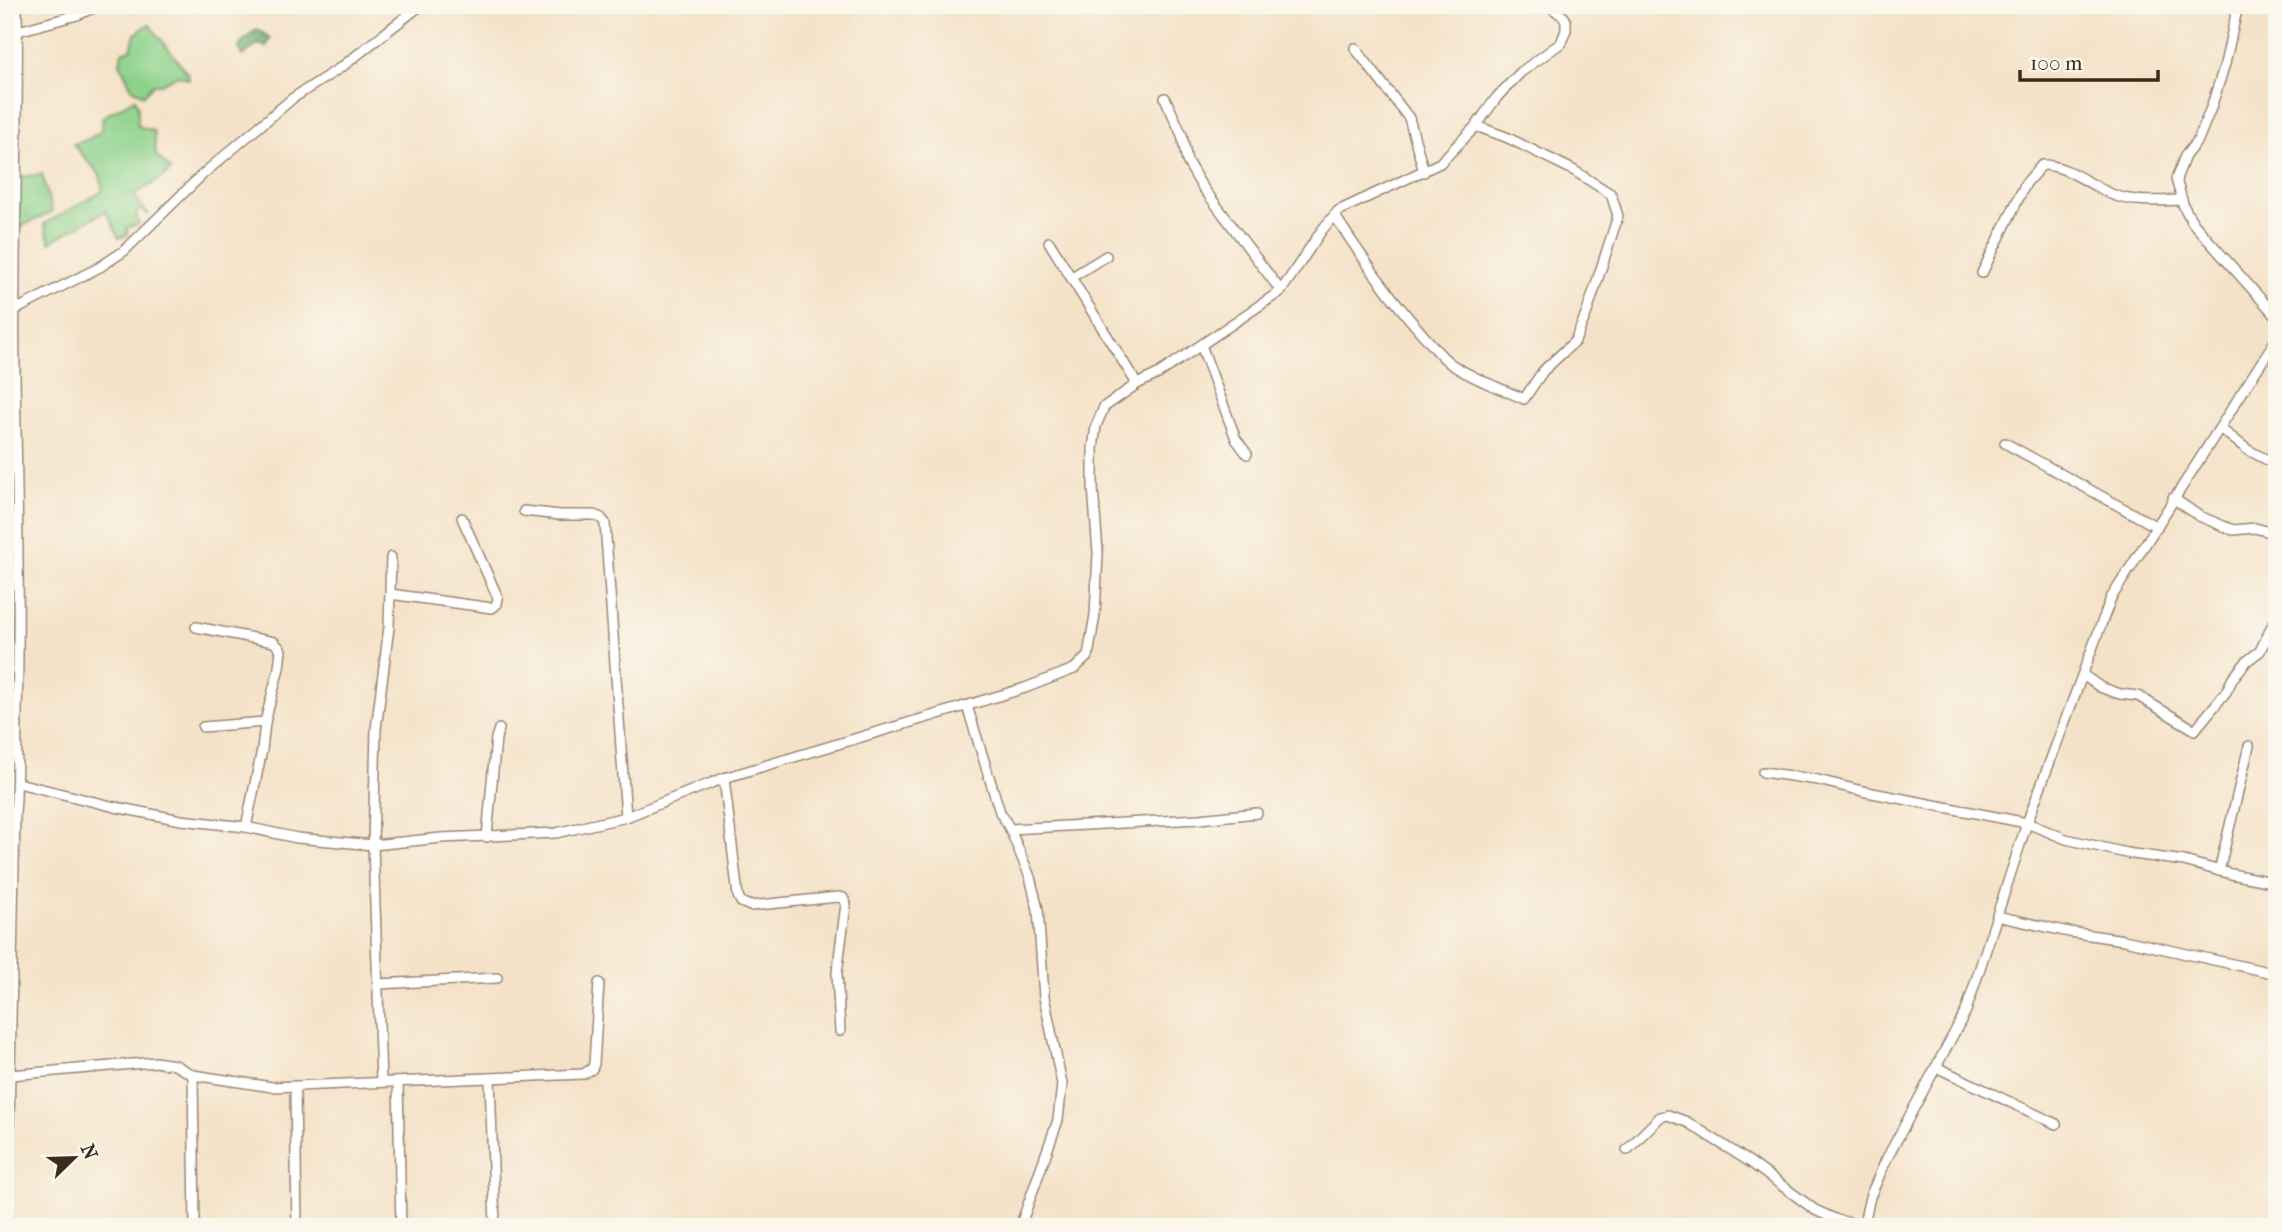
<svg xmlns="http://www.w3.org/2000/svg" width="2282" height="1232" font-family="'IM FELL French Canon',serif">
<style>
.green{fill:#8cd18a;stroke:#647e54;stroke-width:2}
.forest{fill:#71b376;stroke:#566e4a;stroke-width:2}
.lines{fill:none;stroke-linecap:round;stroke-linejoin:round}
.street-casing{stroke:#988673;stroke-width:12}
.street{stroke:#fff;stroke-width:9}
</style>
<rect width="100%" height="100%" fill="#fbf7ec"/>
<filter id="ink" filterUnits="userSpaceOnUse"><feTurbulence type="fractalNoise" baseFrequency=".0143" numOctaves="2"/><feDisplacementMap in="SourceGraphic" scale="14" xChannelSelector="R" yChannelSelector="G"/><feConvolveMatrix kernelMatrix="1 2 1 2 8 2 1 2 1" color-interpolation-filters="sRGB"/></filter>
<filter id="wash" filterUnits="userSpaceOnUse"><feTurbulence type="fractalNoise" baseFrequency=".00686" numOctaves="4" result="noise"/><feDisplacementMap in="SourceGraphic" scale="28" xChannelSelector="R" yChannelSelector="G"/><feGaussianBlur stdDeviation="1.57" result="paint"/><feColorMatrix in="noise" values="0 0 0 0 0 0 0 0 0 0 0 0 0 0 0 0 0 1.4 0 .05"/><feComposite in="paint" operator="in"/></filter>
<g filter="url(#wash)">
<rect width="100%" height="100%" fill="#f4e2c8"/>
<g class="green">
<path d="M149 24 188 74 189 79 178 75 161 84H153L144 95 132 89 120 63 122 52 131 49 135 34Z"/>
<path d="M135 99 138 107V126L154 131 156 155 171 170 162 178 134 195 149 215 140 209 136 215 139 224 127 228 128 235 119 238 106 211 50 242 44 224 103 191 100 175 73 144 87 140 101 131 103 117Z"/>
<path d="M42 174 52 212 18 228 20 177Z"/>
</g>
<path class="forest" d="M257 29 270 38 266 47 259 44 242 56 239 49 241 43Z"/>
</g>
<g filter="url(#ink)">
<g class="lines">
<defs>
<g id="street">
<path d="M2238 5 2225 64 2211 108 2198 140 2185 156 2176 179 2184 207 2193 223 2277 317"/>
<path d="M18 31 77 15 100 5"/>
<path d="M1355 48 1409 118 1424 172"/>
<path d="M1165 98 1182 135 1187 161 1201 185 1281 291"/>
<path d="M5 127 18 129"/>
<path d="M1335 216C1362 258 1391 299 1425 337 1433 346 1441 357 1451 364 1473 379 1500 388 1524 399L1543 371 1575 341 1587 312 1618 216 1611 194 1573 170 1506 137 1476 126"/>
<path d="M1982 273 2026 183 2042 165C2067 165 2088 184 2111 194 2132 203 2159 201 2182 200"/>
<path d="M1072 277 1106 256"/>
<path d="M15 310 100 267 124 251 203 174 293 98 343 66 421 5"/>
<path d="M1201 345 1236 439 1247 454"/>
<path d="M1137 384 1158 374 1281 291 1322 230 1338 211 1440 163 1476 126 1497 97 1521 72 1561 43 1566 30V21L1564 17 1548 5"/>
<path d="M2221 429 2248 450 2277 465"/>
<path d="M2005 443 2157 527"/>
<path d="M2173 498 2199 516 2233 530 2255 528 2277 534"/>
<path d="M524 511 560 515H594L601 518 605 523 626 817"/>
<path d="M390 594 492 608 497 604 498 598 462 518"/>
<path d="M196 627 274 642 281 650 279 668 265 722 262 750 246 827"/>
<path d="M2083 675 2100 687 2120 694 2138 696 2195 730 2226 692 2233 678 2247 661 2260 651 2277 615"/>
<path d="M967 706 1000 812 1010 829 1030 877 1038 909 1044 997 1062 1084 1058 1120 1020 1227"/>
<path d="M203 727 265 722"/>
<path d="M1763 772 1818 780 1862 791 2027 823 2066 839 2126 853 2184 861 2231 874 2277 883"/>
<path d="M724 778 738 896 741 902 750 906 838 897 843 898 846 904 837 973 840 1031"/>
<path d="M18 783 115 807 181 820 246 827 297 838 373 845 441 838 556 833 626 817 724 778 1025 688 1074 669 1088 656 1095 615 1098 553 1093 487V449L1096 426 1104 407 1137 384 1049 242"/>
<path d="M1010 829 1199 819 1257 813"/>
<path d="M487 837 496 738 499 729"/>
<path d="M2219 871 2249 746"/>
<path d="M1997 916 2069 932 2124 940 2277 974"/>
<path d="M378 984 497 978"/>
<path d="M1936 1067 2056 1124"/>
<path d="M11 1075 155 1062 175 1065 193 1075 272 1087 583 1074 592 1069 594 1064 599 983"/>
<path d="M193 1075 195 1227"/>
<path d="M490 1078 495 1227"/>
<path d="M381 1082 373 845 376 729 389 627 391 557"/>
<path d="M398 1082 401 1227"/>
<path d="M295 1087 297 1227"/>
<path d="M1627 1150 1660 1117 1668 1115 1687 1122 1750 1162 1815 1210 1837 1220 1861 1225"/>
<path d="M7 1227 15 813C18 780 16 747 17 713 20 600 17 488 15 375 13 252 19 129 17 5"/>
<path d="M1863 1227 1870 1197 1886 1160 1966 1011 2027 823 2111 598 2277 338"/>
</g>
</defs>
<use href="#street" class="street-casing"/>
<use href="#street" class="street"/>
</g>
</g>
<rect width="2282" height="1232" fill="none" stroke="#fbf7ec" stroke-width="28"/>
<g transform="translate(74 1158) rotate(67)" stroke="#fbf7ec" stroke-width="5" paint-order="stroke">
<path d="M0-5L12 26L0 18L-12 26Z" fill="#3b2a1e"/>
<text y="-10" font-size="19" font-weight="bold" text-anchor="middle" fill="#3b2a1e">N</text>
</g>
<path d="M2020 70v10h138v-10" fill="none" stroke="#3b2a1e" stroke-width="3.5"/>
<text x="2030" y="70" font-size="21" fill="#3b2a1e" stroke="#fbf7ec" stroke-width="5" paint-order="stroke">100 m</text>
</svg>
